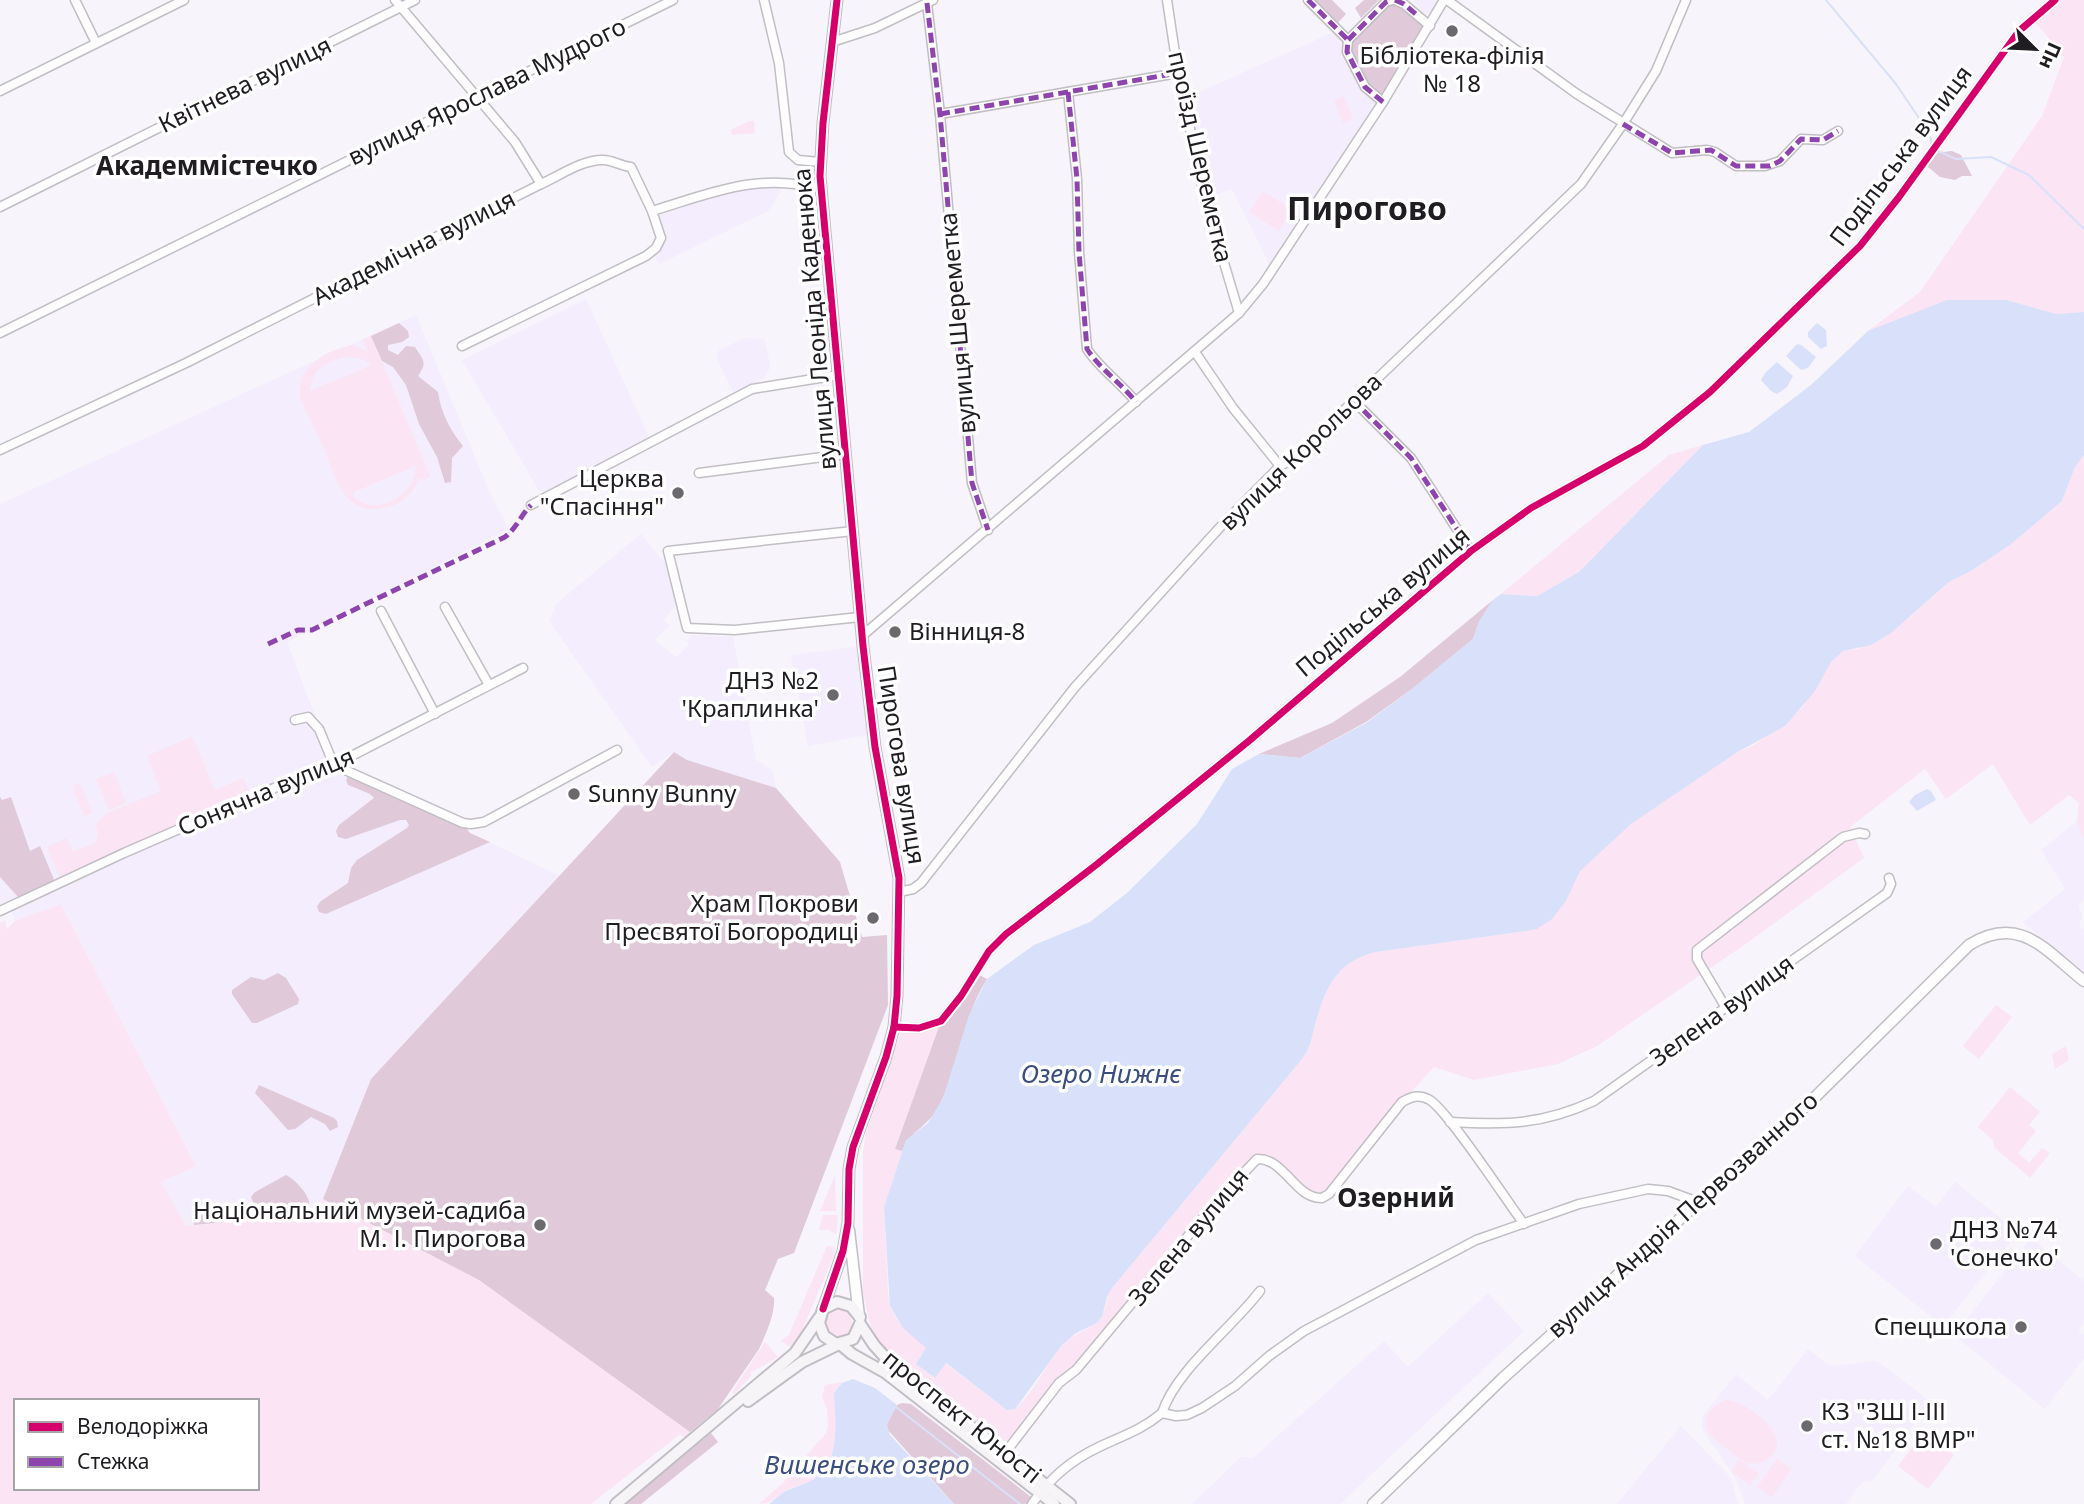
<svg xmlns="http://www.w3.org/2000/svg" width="2084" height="1504" font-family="'Noto Sans',sans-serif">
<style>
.built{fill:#f4edfd}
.green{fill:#fbe4f4;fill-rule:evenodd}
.forest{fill:#e0c9d9}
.water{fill:#d8e1f9}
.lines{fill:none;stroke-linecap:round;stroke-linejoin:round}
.stream{stroke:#d8e1f9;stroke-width:2}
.minor-casing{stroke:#c1bec4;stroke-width:11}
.tertiary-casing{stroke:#c1bec4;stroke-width:13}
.secondary-casing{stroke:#c1bec4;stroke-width:14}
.minor{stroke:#fefdfe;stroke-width:8}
.tertiary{stroke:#fefdfe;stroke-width:10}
.secondary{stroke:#f6f4f7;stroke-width:10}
.quiet{stroke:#8e44ad;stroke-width:5;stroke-dasharray:10 5;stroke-linecap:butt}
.cycleway-casing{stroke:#fff;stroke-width:11}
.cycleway{stroke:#d6006c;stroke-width:7}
.poi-dot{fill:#6b686e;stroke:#fff;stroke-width:2.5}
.labels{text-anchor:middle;stroke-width:7;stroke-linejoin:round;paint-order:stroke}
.poi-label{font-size:24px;fill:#1f1c22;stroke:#fff;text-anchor:end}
.street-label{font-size:24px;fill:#1f1c22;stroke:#fff}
.neighbourhood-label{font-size:26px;font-weight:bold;fill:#1f1c22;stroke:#fff}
.water-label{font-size:26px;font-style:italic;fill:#394d7f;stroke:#fff}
.district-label{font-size:32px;font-weight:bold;fill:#1f1c22;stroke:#fff}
</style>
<rect width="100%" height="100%" fill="#f7f4fb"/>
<g class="built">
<path d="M1412 0H1437L1438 6 1433 13 1426 15Z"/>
<path d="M1338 30 1383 102 1272 269 1232 189 1205 199 1184 99Z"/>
<path d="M779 182 780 193 768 211 659 264 652 252 661 238 652 211 734 186Z"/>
<path d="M586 299 649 437 541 494 462 360Z"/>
<path d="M416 315 490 493 509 529 287 642 334 765 463 823 470 833 560 876 371 1079 319 1213 186 1226 161 1182 196 1165 61 904 15 921 9 905 0 908V504Z"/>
<path d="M745 338 764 339 770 364 769 370 763 379 733 392 717 359 719 350Z"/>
<path d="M641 534 669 568 677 603 664 620 670 626 654 640 676 657 689 644 687 641 692 635 733 637 756 760 772 770 776 788 687 760 674 752 652 767 549 621 557 603Z"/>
<path d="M863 646 873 734 808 746 791 655Z"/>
<path d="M2077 821 2084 840V900L2078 906 2082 914 2079 926 2084 930V975L2023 922 2065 889 2041 850Z"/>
<path d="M1955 1182 2018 1232 1943 1326 1855 1256 1908 1186 1936 1207Z"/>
<path d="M2031 1238 2084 1281V1323L2078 1331 2084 1335V1358L2045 1409 1954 1335Z"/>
<path d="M1488 1293 1524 1331 1340 1504H1192L1241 1457 1253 1458 1384 1341 1408 1367Z"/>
<path d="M1808 1349 1826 1363 1834 1366 1873 1361 1880 1363 1931 1402 1872 1481 1862 1482 1846 1504H1745L1737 1481 1702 1428 1703 1416 1736 1374 1768 1400Z"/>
<path d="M1681 1426 1731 1478 1738 1504H1617Z"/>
</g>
<g class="green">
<path d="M2055 0H2084V312L2056 314 2007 300 1868 331 1920 292 2042 116 2064 57 2033 19Z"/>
<path d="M1344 96 1353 119 1343 123 1334 100Z"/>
<path d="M749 121H754L755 133 732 135 731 130Z"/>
<path d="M1263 191 1292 210 1279 231 1249 212Z"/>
<path d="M371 336 430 476 425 480 420 478C412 494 402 505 384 508 345 516 337 480 325 451 317 433 308 415 300 397 296 366 327 350 353 345L368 352 363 339ZM346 357 362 359 372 365 310 391C311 370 326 361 346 357ZM415 466C419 496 368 521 352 493Z"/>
<path d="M1703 445 1579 572 1537 596 1501 594 1669 455Z"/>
<path d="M2084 455V840L2077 821 2079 803 2069 795 2030 825 1993 764 1946 799 1925 769 1850 827 1864 858 1747 943 1597 1046 1558 1064 1474 1080 1434 1067 1402 1102 1329 1194 1315 1198 1271 1161 1257 1159 1064 1379 1009 1448 900 1364 882 1347 877 1339 869 1321 863 1292V1152L866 1133 902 1028 941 1021 895 1148 902 1151 884 1207 888 1292 890 1307 898 1321 926 1348 916 1364 934 1378 945 1363 1007 1410 1015 1409C1034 1393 1045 1366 1061 1347 1072 1333 1090 1331 1100 1318 1107 1309 1106 1297 1112 1288L1302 1059C1312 1046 1312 1033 1317 1018 1327 984 1339 961 1376 952L1526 931 1566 901 1579 871 1631 824 1736 753 1754 745 1802 708 1831 662 1843 651 1858 649 1910 617 1949 582 1971 571 2010 545 2062 501 2075 467Z"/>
<path d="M192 736 215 790 243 778 252 798 61 880 47 847 66 838 73 851 96 843 98 832 95 825 107 813 161 791 147 756Z"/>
<path d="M114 772 126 803 109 810 96 779Z"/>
<path d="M80 783 92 813 84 816 74 791 75 785Z"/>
<path d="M61 904 196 1166 161 1182 186 1226 318 1213 323 1199 479 1280 690 1432 685 1438 680 1434 591 1504H0V923L5 920 7 929 15 921ZM16 1401H257V1488H16Z"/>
<path d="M1996 1005 2012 1017 1979 1059 1963 1046Z"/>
<path d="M2066 1046 2069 1060 2055 1069 2052 1054Z"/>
<path d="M2010 1087 2040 1112 2029 1125 2036 1131 2018 1153 2029 1163 2042 1148 2050 1153 2030 1178 1994 1147 1993 1140 1978 1127Z"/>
<path d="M835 1175 836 1211H820Z"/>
<path d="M823 1215H838L836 1234 829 1230H819Z"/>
<path d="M827 1246 834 1247 833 1257 797 1342 789 1346 781 1341 789 1335Z"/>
<circle cx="838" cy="1323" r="14"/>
<path d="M765 1342 778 1357 750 1373 751 1376 734 1394 732 1392Z"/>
<path d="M842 1382 834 1393C835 1418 841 1459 818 1477 809 1484 797 1485 787 1490 776 1496 772 1504 759 1504L783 1483 826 1433 828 1427 827 1410 822 1397 825 1385Z"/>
<path d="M1727 1400C1749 1401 1801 1443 1764 1461 1759 1464 1753 1464 1748 1463 1740 1460 1713 1439 1709 1432 1701 1418 1713 1403 1727 1400Z"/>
<path d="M1924 1432 1954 1455 1928 1489 1898 1466Z"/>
<path d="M1739 1459 1759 1474 1750 1485 1731 1471Z"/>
<path d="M1777 1459 1792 1469 1772 1497 1757 1487Z"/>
</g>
<g class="forest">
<path d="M1308 0H1332L1346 14 1334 27Z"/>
<path d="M1364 0H1379L1361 18 1355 8Z"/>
<path d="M1398 0 1430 26 1383 102C1365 87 1347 65 1348 40L1386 2Z"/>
<path d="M1952 151 1961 155 1972 176H1962L1955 180 1940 177 1926 165 1935 153Z"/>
<path d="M399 323 408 331 409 337 402 342 388 345V350L398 355 406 346 415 347C423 360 428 362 418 376L438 392C441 413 450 430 463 446L452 458 451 482 445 483 437 457 419 424 406 385 393 367 382 361 371 336Z"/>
<path d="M1493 600 1479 622 1473 639 1412 689 1366 722 1300 758 1259 754 1332 723 1400 677Z"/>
<path d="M674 752 687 760 776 788 840 862 862 937 887 935 888 1005 794 1253 778 1259 765 1290 774 1298C775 1315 766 1333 759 1349L718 1409 690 1432 479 1280 323 1199 371 1079Z"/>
<path d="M350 772 463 823 470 833 490 842 326 914 319 912 317 906 321 901 348 883 351 868 357 860 407 828 409 825 406 820H400L346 839 338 837 336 831 339 825 374 798 370 794 348 785 346 780Z"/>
<path d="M0 797 2 800 11 797 30 851 40 846 55 882 19 898 0 877Z"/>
<path d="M278 973 286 978 299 999 298 1004 257 1023H252L232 994V990L251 977 264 980Z"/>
<path d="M976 973 987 979C962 1018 960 1065 939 1106 930 1125 910 1131 902 1151L895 1149 941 1021Z"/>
<path d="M259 1085 334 1118 337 1121 338 1127 330 1131 325 1124 311 1117 295 1129 288 1130 255 1093Z"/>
<path d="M286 1175C293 1178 308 1193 309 1202 310 1206 307 1211 306 1214L267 1218 254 1205 251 1197 255 1192Z"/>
<path d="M215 1206 220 1208 234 1221 194 1225 193 1216 196 1211Z"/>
<path d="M902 1403 911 1404 1035 1500 1032 1504H954L887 1429V1424L897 1405Z"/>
<path d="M711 1433 718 1442 641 1504H625Z"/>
</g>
<g class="water">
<path d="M1947 300H2007L2056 314 2084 312V455L2075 467 2062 501 2010 545 1971 571 1949 582 1891 633 1871 645 1843 651 1831 662 1815 691 1785 726 1736 753 1631 824 1580 871 1566 901 1552 919 1537 929 1526 931 1376 952C1339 961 1327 984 1317 1018 1312 1033 1312 1046 1302 1059L1112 1288 1107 1297 1102 1317 1095 1324 1076 1333 1062 1345 1015 1409 1007 1410 946 1363 935 1378 916 1364 926 1348 903 1328 890 1306 884 1207 906 1140 928 1123 943 1098 969 1015 987 979 1034 945 1090 922 1127 893 1197 824 1232 769 1259 754 1300 758 1366 723 1412 689 1473 639 1479 622 1493 600 1501 594 1537 596 1579 572 1703 445 1749 432 1811 385 1868 331Z"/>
<path d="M1817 323 1826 330 1827 346 1821 349 1808 337V332Z"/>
<path d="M1797 344 1801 345 1816 357 1808 368 1801 370 1786 356Z"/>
<path d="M1777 362 1793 376 1787 387 1777 394 1771 391 1761 380 1765 373Z"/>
<path d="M1927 789 1931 791 1936 800 1917 811 1909 802 1915 795Z"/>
<path d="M853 1379 875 1388 897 1405 887 1424 890 1435 954 1504H769C774 1500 780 1494 786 1491 796 1486 808 1484 817 1477 841 1460 835 1418 834 1393L842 1383Z"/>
</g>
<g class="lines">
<g class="stream">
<path d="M1826 0 1896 84 1929 133 1932 145"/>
<path d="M1938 151 1956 159 1991 157 2029 175 2084 229"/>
<path d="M896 1407 1020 1504"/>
</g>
<defs>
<g id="minor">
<path d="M75 0 96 43"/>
<path d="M395 0 515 142 541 184"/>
<path d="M764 0 779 63 789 152 798 160 820 162"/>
<path d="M1167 0 1178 73 1205 199 1239 313"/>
<path d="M1308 0 1348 40"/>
<path d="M1395 0 1404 4 1430 26"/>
<path d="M1447 0 1577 94 1672 153 1707 150 1715 152 1736 166H1765L1780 161 1801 139 1823 140 1838 131"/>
<path d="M927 3 940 114 972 483 988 530"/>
<path d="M832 42 875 28 933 0"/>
<path d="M0 91 184 0"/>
<path d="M1068 92 1077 179 1079 252 1087 349C1100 369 1121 383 1136 402"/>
<path d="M1383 102 1365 87 1347 52 1348 40 1386 2 1392 0"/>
<path d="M940 114 1178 73"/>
<path d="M0 207 415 0"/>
<path d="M0 333 673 0"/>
<path d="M462 346 646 256 656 248 661 238 652 211"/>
<path d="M1195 352 1233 408 1280 466"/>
<path d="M1353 400 1411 458 1471 551"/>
<path d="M0 450 186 363 541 184C559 176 583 159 604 160 612 160 621 166 631 167L652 211C712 193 757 172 821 189"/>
<path d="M699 473 846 454"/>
<path d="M531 505 752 389 838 375"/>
<path d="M853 531 668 551 687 628 735 630 860 617"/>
<path d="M445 607 489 685"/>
<path d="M381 611 435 714"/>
<path d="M862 636 1239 313 1263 284 1383 102 1444 0"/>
<path d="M295 720 308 717 319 729 334 765 463 823 471 824 484 822 617 750"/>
<path d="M899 892 913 889 921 883 1075 687 1222 525 1280 466 1293 459 1581 184 1623 124 1656 71 1686 0"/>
<path d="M0 911 124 853 269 790 334 765 523 668"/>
<path d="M1726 1008 1697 959V950L1843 837 1859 833 1865 834"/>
<path d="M894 1027 919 1028 941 1021 961 996 989 951 1006 934 1096 865 1250 740 1471 551 1531 508 1643 446 1710 392 1860 246 1899 197 2019 31 2055 0"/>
<path d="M1450 1122C1506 1125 1542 1125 1594 1101L1887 893 1891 884 1889 878"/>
<path d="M1162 1413C1176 1370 1231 1329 1260 1291"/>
<path d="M1005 1453 1059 1383 1076 1370 1218 1200 1257 1159C1285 1158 1295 1199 1322 1198L1329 1194 1402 1102C1411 1097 1418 1094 1428 1099 1445 1106 1508 1203 1524 1224"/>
<path d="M1032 1504C1049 1479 1071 1460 1099 1447 1124 1435 1140 1431 1162 1413L1176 1416 1187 1415 1202 1408 1235 1386 1269 1356 1304 1331 1476 1240 1579 1204 1648 1189 1668 1191 1698 1202"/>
</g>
<g id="tertiary">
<path d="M849 1230 859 1316"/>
<path d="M823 1309 843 1251 848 1223 849 1169 853 1147 886 1057 894 1027 897 996 899 878 875 747 863 646 820 176 823 123 837 0"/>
<path d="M1373 1504 1503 1378 1809 1103 1969 945C2020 913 2046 951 2084 981"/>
</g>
<g id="secondary">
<path d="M860 1317 851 1306 837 1302 823 1309 819 1323 824 1336 836 1344 853 1339 860 1324"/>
<path d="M860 1324 874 1345 892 1365 1070 1504"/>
<path d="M840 1344 852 1354 886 1373 1054 1504"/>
<path d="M748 1401 802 1362 839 1344"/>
<path d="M616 1504 795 1353 819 1318"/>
</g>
</defs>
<use href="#minor" class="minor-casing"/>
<use href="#tertiary" class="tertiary-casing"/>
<use href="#secondary" class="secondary-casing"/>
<use href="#minor" class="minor"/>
<use href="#tertiary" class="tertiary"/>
<use href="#secondary" class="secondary"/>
<g class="quiet">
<path d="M1308 0 1348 40"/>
<path d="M1395 0 1404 4 1417 15"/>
<path d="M927 3 940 114 972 483 988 530"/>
<path d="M1068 92 1077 179 1079 252 1087 349C1100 369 1121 383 1136 402"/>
<path d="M1383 102 1365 87 1347 52 1348 40 1386 2 1392 0"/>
<path d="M940 114 1178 73"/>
<path d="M1623 124 1672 153 1711 150 1736 166H1770L1780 161 1801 139 1823 140 1838 131"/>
<path d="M1353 400 1411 458 1471 551"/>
<path d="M268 644 298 630H312L505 537C516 529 521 515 531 505"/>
</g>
<defs>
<g id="cycleway">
<path d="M894 1027 919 1028 941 1021 961 996 989 951 1006 934 1096 865 1250 740 1471 551 1531 508 1643 446 1710 392 1860 246 1899 197 2019 31 2055 0"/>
<path d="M823 1309 843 1251 848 1223 849 1169 853 1147 886 1057 894 1027 897 996 899 878 875 747 863 646 820 176 823 123 837 0"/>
</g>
</defs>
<use href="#cycleway" class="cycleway-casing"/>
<use href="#cycleway" class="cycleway"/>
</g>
<g class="poi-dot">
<circle cx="1452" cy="31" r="7"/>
<circle cx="678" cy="493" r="7"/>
<circle cx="895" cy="632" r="7"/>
<circle cx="833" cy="695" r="7"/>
<circle cx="574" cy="794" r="7"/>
<circle cx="873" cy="918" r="7"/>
<circle cx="540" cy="1225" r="7"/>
<circle cx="1936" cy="1244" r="7"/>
<circle cx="2021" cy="1327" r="7"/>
<circle cx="1807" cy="1426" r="7"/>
</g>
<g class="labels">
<g class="poi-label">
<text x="1452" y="64" text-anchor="middle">Бібліотека-філія<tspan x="1452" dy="28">№ 18</tspan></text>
<text x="664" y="487">Церква<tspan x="664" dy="28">"Спасіння"</tspan></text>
<text x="909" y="640" text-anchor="start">Вінниця-8</text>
<text x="819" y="689">ДНЗ №2<tspan x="819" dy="28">'Краплинка'</tspan></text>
<text x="588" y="802" text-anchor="start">Sunny Bunny</text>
<text x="859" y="912">Храм Покрови<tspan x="859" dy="28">Пресвятої Богородиці</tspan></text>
<text x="526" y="1219">Національний музей-садиба<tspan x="526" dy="28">М. І. Пирогова</tspan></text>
<text x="1950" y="1238" text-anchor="start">ДНЗ №74<tspan x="1950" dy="28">'Сонечко'</tspan></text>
<text x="2007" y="1335">Спецшкола</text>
<text x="1821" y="1420" text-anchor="start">КЗ "ЗШ І-ІІІ<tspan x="1821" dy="28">ст. №18 ВМР"</tspan></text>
</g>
<g class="street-label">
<text transform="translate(245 85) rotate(-26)" y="8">Квітнева вулиця</text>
<text transform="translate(487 92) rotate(-26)" y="8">вулиця Ярослава Мудрого</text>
<text transform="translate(1901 156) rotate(-53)" y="8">Подільська вулиця</text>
<text transform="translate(1200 157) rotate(77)" y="8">проїзд Шереметка</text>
<text transform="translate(414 248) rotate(-27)" y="8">Академічна вулиця</text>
<text transform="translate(815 319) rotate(-95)" y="8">вулиця Леоніда Каденюка</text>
<text transform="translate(958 323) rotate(-95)" y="8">вулиця Шереметка</text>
<text transform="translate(1301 452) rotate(-44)" y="8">вулиця Корольова</text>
<text transform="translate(1383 602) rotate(-40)" y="8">Подільська вулиця</text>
<text transform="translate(901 765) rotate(81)" y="8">Пирогова вулиця</text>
<text transform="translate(266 792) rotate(-23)" y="8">Сонячна вулиця</text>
<text transform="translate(1722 1011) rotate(-36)" y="8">Зелена вулиця</text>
<text transform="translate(1683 1215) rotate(-42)" y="8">вулиця Андрія Первозванного</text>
<text transform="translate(1189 1237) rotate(-50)" y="8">Зелена вулиця</text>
<text transform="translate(962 1417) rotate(39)" y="8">проспект Юності</text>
</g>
<g class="neighbourhood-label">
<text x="207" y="175">Академмістечко</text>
<text x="1396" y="1207">Озерний</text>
</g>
<g class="water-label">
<text x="1101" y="1083">Озеро Нижнє</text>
<text x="867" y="1474">Вишенське озеро</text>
</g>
<g class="district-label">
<text x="1367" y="220">Пирогово</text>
</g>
</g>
<rect x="14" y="1399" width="245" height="91" fill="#ffffff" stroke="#a5a4a7" stroke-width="2"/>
<rect x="28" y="1422" width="35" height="10" fill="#d6006c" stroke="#a5a4a7" stroke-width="2"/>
<text x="77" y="1434" font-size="21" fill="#1f1c22">Велодоріжка</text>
<rect x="28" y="1457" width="35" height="10" fill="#8e44ad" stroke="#a5a4a7" stroke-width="2"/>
<text x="77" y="1469" font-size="21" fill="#1f1c22">Стежка</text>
<g transform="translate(2035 49) rotate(114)" stroke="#ffffff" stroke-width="5" paint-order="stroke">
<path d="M0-5L12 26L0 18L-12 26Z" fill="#1f1c22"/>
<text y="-10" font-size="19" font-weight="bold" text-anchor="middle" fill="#1f1c22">Пн</text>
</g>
</svg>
